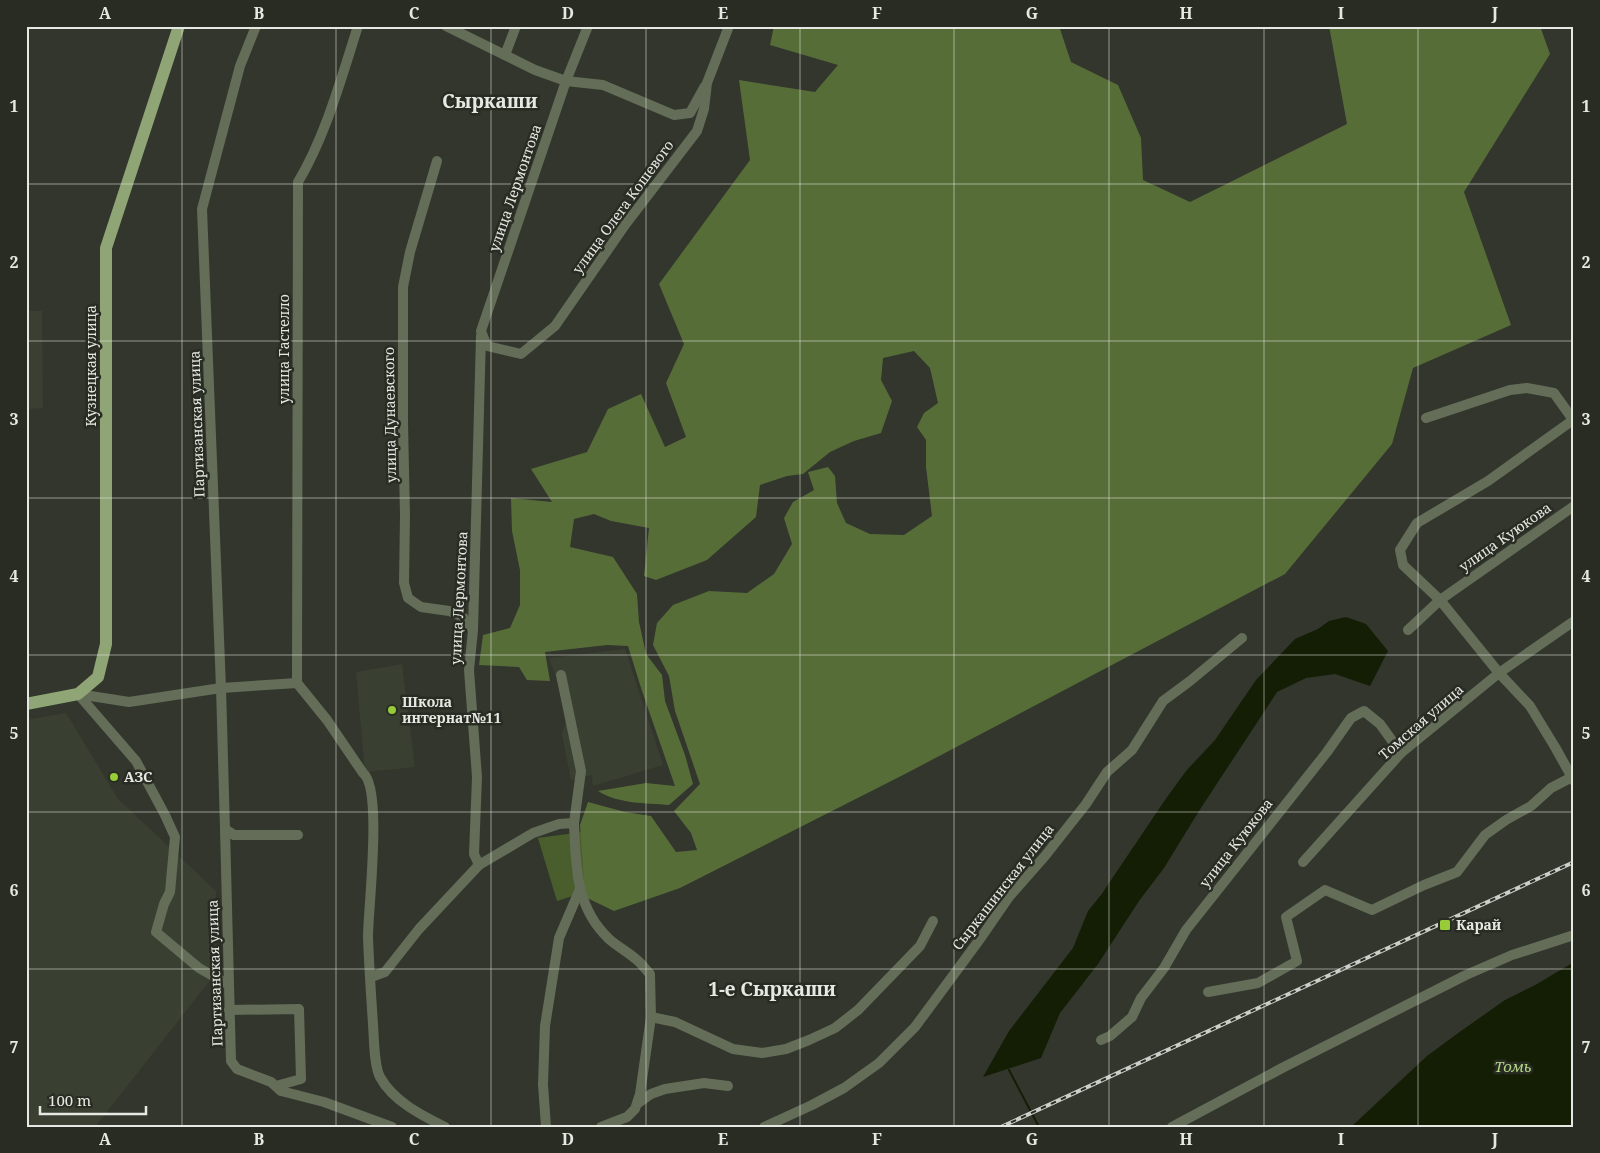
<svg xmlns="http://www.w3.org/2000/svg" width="1600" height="1153" font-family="'Noto Serif',serif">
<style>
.built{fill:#394031}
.green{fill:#4a5e2d}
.forest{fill:#576d38}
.water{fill:#141e04}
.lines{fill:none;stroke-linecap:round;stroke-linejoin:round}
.stream{stroke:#141e04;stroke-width:2}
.minor{stroke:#636d57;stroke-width:10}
.major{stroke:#90a576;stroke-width:12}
.rail-casing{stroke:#cccfc9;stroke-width:4}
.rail{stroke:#282c23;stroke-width:2;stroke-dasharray:5.5;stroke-linecap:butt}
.grid{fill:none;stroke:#e6e9e3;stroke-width:1;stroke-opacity:0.55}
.poi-dot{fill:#97cc38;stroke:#282c23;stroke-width:2}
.labels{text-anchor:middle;stroke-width:5;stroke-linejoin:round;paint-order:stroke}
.street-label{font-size:14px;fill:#e6e9e3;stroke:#282c23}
.poi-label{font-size:14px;font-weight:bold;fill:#e6e9e3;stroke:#282c23;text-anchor:start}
.water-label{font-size:15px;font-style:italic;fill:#b3d585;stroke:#282c23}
.district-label{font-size:19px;font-weight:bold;fill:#e6e9e3;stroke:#282c23}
.neatline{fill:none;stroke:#e6e9e3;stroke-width:2}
.grid-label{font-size:16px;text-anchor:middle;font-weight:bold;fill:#e6e9e3}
</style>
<rect width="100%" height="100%" fill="#32362d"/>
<g class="built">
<path d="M26 311H42L43 408 26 409Z"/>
<path d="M625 649 663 765 593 786 592 775 571 780 562 734 569 712 549 658Z"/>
<path d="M402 664 415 767 365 772 356 672Z"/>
<path d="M66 713 118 799 216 891 215 974 95 1127H26V720Z"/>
</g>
<path class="green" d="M604 829 610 884 557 901 538 838Z"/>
<path class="forest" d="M774 26H1059L1071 62 1118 85 1141 138 1143 180 1190 202 1347 124 1329 26H1540L1550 54 1464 192 1511 325 1413 368 1392 444 1285 574 905 774 680 888 614 911 585 897 580 825 588 802 625 812 651 816 676 852 697 850 691 833 674 811 700 784 675 711 669 676 653 645 657 623 673 605 709 591 747 593 774 574 792 544 784 518 793 502 814 490 808 472 828 467 835 476 837 503 846 523 870 534 904 535 932 516 926 467V440L917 427 924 413 938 403 930 368 914 351 883 358 881 380 892 401 881 433 854 441 830 452 803 474 787 476 760 485 756 517 707 560 656 580 644 576 649 528 611 521 594 514 574 519 570 547 613 557 637 594 639 622 646 654 662 675 665 701 685 755 693 784 669 805C646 803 618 804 598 791L646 783 675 786 642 691 628 646 607 645 545 652 550 681 527 680 519 667 479 665 483 635 510 628 520 605V570L512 531 511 498 552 502 531 469 587 452 608 409 641 394 665 447 686 437 666 383 684 344 659 284 750 160 739 80 815 92 838 65 770 45Z"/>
<g class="water">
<path d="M1346 617 1366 624 1388 651 1370 686 1335 674 1306 678 1277 692 1199 811 1164 868 1139 901 1098 964 1060 1013 1041 1058 983 1077 1009 1031 1073 948 1088 911 1101 895 1165 800 1186 771 1215 740 1256 680 1295 639 1318 629 1329 621Z"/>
<path d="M1574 962V1127H1351L1427 1056 1461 1031 1505 1000 1537 984Z"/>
</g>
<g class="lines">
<path class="stream" d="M1009 1070 1039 1127"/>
<g class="minor">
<path d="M256 26 240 66 202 209 221 688 225 829 234 835H298"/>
<path d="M446 26 535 70 566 81 603 85 674 115 690 113 705 86"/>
<path d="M588 26 566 81 481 331 487 346 521 354 555 326 625 225 697 131 704 109 707 83 729 26"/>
<path d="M505 55 516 26"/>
<path d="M437 161 410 252 403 287V423L405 515 404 583 408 598 421 607 449 611 463 617 473 630"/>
<path d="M1426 418 1510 390 1527 388 1554 393 1574 421"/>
<path d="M1573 420 1488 481 1417 523 1400 550 1403 565 1440 600 1499 673 1530 706 1555 747 1574 781"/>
<path d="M1408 630 1440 600 1574 506"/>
<path d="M561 675 581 771 574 823"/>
<path d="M297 683 298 182C326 135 341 79 358 26"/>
<path d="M297 683 327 720 363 773C383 788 368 909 368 937 369 966 371 995 373 1024 374 1038 374 1066 380 1077 393 1101 421 1115 445 1127"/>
<path d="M78 694 136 761 165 815 175 837 170 892 164 904 156 932 199 968 229 985"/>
<path d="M78 694 129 702 221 688 297 683"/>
<path d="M225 829 231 1061 237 1069 271 1082 281 1091 324 1102 392 1127"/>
<path d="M1303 862 1401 753 1499 673 1574 621"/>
<path d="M479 865 474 854 477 777 469 670 473 630 481 336"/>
<path d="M371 977 385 972 419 929 479 865 533 833 559 824 574 823C576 866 575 907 609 939 618 947 628 952 637 960 642 964 646 970 650 974L651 1017 640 1094 635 1109 627 1117 601 1127"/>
<path d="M1208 992 1258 983 1297 961 1286 917 1325 890 1372 910 1424 885 1457 872 1485 835 1506 820 1531 806 1551 788 1572 777"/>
<path d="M229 1010 299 1009 301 1079 276 1086"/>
<path d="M651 1017 675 1022 733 1049 762 1053 786 1049 809 1040 835 1028 858 1010 920 946 933 921"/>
<path d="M1101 1040 1110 1036 1132 1017 1141 998 1164 968 1186 930 1327 752 1351 718 1364 711 1380 724 1401 753"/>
<path d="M637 1104 651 1094 665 1089 704 1083 728 1086"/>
<path d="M546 1127 543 1084 545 1026 559 938 580 889"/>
<path d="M764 1127 812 1105 844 1088 879 1063 915 1027 980 939 1009 897 1045 856 1086 804 1107 772 1132 750 1163 701 1190 681 1242 638"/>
<path d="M1172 1127 1284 1067 1466 975 1512 955 1574 935"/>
</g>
<path class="major" d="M26 704 78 694 98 677 106 644V248L179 26"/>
<defs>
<path id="rail" d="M1001 1127 1574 862"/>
</defs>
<use href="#rail" class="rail-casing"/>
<use href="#rail" class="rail"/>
</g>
<path class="grid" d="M182 26V1127M336 26V1127M491 26V1127M646 26V1127M800 26V1127M954 26V1127M1109 26V1127M1264 26V1127M1418 26V1127M26 184H1574M26 341H1574M26 498H1574M26 655H1574M26 812H1574M26 969H1574"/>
<g class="poi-dot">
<circle cx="392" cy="710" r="5"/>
<circle cx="114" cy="777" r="5"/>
<rect x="1439" y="919" width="12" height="12" rx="2.5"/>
</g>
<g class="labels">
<g class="street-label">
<text transform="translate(515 188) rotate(-71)" y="5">улица Лермонтова</text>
<text transform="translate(623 207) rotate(-54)" y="5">улица Олега Кошевого</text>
<text transform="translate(284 349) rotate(-90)" y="5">улица Гастелло</text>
<text transform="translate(91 366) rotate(-90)" y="5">Кузнецкая улица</text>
<text transform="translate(390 415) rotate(-91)" y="5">улица Дунаевского</text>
<text transform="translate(197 424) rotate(-92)" y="5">Партизанская улица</text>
<text transform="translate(1505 537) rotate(-35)" y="5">улица Куюкова</text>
<text transform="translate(459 598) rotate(-87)" y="5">улица Лермонтова</text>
<text transform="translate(1421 722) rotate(-41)" y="5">Томская улица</text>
<text transform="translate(1236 843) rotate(-52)" y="5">улица Куюкова</text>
<text transform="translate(1003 887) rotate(-52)" y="5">Сыркашинская улица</text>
<text transform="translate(215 973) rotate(-92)" y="5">Партизанская улица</text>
</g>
<g class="poi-label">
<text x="402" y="707">Школа<tspan x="402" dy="16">интернат№11</tspan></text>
<text x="124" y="782">АЗС</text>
<text x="1456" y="930">Карай</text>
</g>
<g class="water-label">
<text x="1513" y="1072">Томь</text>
</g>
<g class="district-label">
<text x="490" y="108">Сыркаши</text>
<text x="772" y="996">1-е Сыркаши</text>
</g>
</g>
<rect width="1600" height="1153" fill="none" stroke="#282c23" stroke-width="55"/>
<path d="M40 1106v8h106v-8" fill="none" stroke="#e6e9e3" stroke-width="2.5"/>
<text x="48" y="1106" font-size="15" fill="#e6e9e3" stroke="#282c23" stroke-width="4" paint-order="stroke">100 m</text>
<rect x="28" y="28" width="1544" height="1098" class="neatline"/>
<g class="grid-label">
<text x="105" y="19">A</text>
<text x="259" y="19">B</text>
<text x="414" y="19">C</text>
<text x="568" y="19">D</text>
<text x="723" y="19">E</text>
<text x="877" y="19">F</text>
<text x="1032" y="19">G</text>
<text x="1186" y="19">H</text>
<text x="1341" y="19">I</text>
<text x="1495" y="19">J</text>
<text x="14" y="112">1</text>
<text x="1586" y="112">1</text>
<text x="14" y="268">2</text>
<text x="1586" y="268">2</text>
<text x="14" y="425">3</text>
<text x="1586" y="425">3</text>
<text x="14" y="582">4</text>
<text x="1586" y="582">4</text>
<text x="14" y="739">5</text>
<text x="1586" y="739">5</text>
<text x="14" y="896">6</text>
<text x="1586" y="896">6</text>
<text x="14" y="1053">7</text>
<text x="1586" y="1053">7</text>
<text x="105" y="1145">A</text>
<text x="259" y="1145">B</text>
<text x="414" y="1145">C</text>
<text x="568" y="1145">D</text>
<text x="723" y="1145">E</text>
<text x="877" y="1145">F</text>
<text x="1032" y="1145">G</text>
<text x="1186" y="1145">H</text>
<text x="1341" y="1145">I</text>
<text x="1495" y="1145">J</text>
</g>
</svg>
